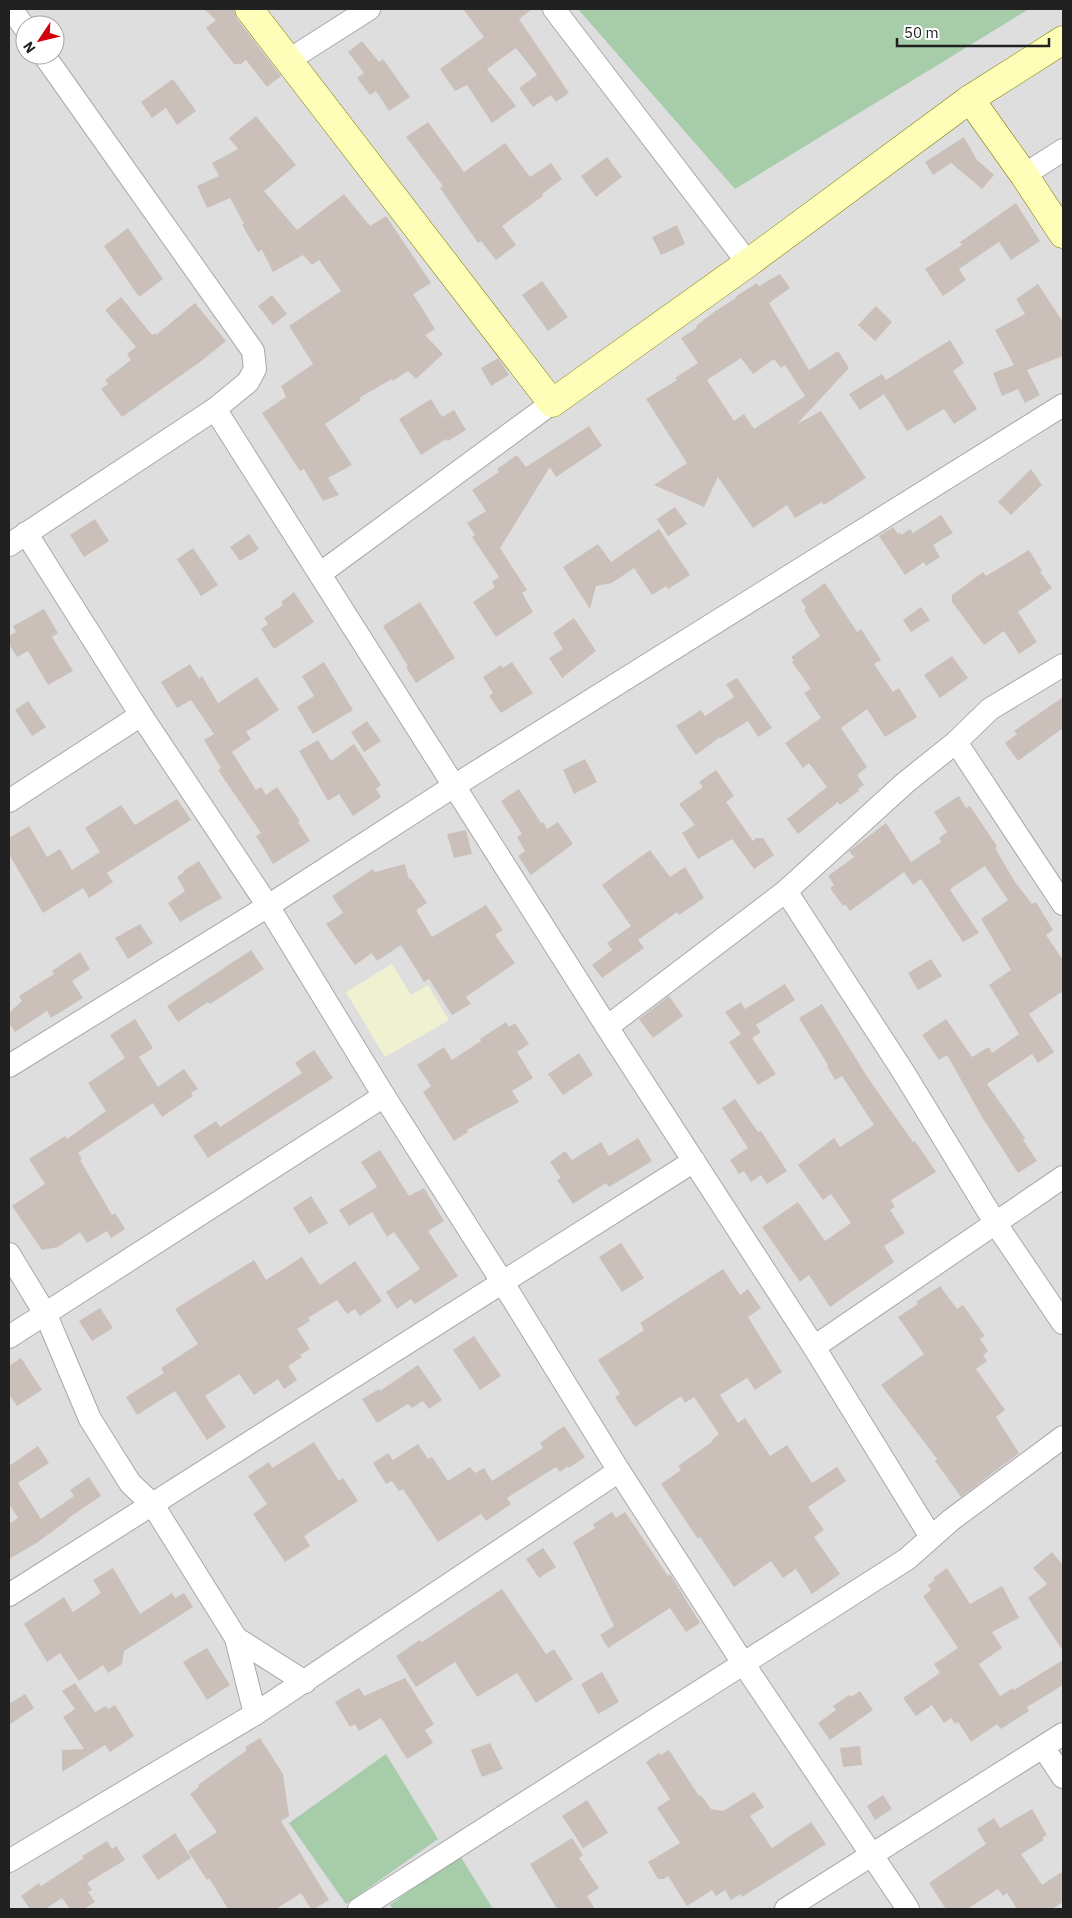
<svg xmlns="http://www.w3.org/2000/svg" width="1072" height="1918" font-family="'IBM Plex Sans',sans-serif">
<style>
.residential{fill:#dfdede;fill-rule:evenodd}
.farmland{fill:#f0f1d1}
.cemetery{fill:#a6ccaa}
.building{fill:#cac0b9;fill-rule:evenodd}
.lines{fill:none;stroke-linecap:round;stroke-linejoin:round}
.street-casing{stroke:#a8a8a8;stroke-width:24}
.secondary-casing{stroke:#777f00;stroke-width:29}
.street{stroke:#fff;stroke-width:22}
.secondary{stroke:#fefeb9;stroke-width:28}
</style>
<rect width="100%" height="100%" fill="#f2eee7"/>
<path class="residential" d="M9 9H1063V1909H9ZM25 25H55V55H25Z"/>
<path class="farmland" d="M392 964 411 995 428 985 449 1020 385 1057 346 992Z"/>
<g class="cemetery">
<path d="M578 9H1029L735 189Z"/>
<path d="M386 1754 438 1839 346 1904 289 1823Z"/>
<path d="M459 1854 493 1909H393L390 1905Z"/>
</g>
<g class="building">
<path d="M204 9H234L237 19 281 76 267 87 246 60 241 64H234L206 28 216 20Z"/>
<path d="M463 9H532L519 19 569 93 556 102 551 95 533 107 519 88 537 75 516 48 487 69 516 106 492 123 467 85 455 91 440 69 484 37Z"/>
<path d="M362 41 379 62 383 59 410 97 389 111 376 91 370 95 357 78 364 73 348 52Z"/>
<path d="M173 79 196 111 177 125 166 108 152 118 141 102Z"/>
<path d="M256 116 296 165 264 191 297 230 344 194 370 226 386 216 431 283 413 294 435 329 425 335 443 354 416 379 408 371 393 381 392 379 359 398 361 400 325 424 352 465 328 478 339 495 323 501 304 469 300 471 262 413 286 397 281 386 313 364 289 326 341 291 319 260 312 265 303 255 273 272 262 250 258 252 242 225 244 224 230 198 207 208 197 186 219 176 212 163 238 149 229 138Z"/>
<path d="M428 122 464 172 505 143 530 177 551 163 562 179 542 194 543 196 502 226 516 245 496 260 481 241 478 243 440 188 443 186 406 137Z"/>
<path d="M964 137 977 160 994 175 982 189 951 163 933 175 925 162Z"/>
<path d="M607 157 622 177 596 197 581 176Z"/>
<path d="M1016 203 1040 241 1011 260 999 242 959 269 966 280 943 296 925 269 962 245 960 242Z"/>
<path d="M677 225 685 244 661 255 652 237Z"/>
<path d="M128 228 163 279 139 297 104 246Z"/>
<path d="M780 274 790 288 769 303 809 370 838 351 849 368 797 424 821 411 866 478 824 505 822 502 795 518 787 505 753 528 718 477 704 507 654 485 687 463 646 399 677 380 675 378 698 363 681 338 697 328 696 326 714 312 736 298 735 297 757 283 759 286ZM741 358 753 374 774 359 781 368 785 365 805 396 754 429 744 414 734 421 707 380Z"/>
<path d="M542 281 568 317 548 331 522 295Z"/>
<path d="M1038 284 1063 322V356L1027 370 1040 395 1025 403 1018 389 1002 396 993 373 1014 365 995 330 1025 314 1016 299Z"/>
<path d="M272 295 287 314 273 325 258 306Z"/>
<path d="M121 297 152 335 155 333 156 335 195 303 226 341 200 362 122 417 101 389 108 384 105 380 131 360 127 354 136 347 105 310Z"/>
<path d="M876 306 892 322 875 341 858 325Z"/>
<path d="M950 340 964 363 953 371 977 409 954 424 944 409 907 431 884 394 860 410 849 394 882 374 886 380Z"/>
<path d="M498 358 509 375 491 386 481 368Z"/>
<path d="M431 399 442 417 454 410 466 430 448 441 446 439 421 455 399 419Z"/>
<path d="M589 426 602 446 556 477 550 467 500 548 527 590 522 593 533 612 496 637 473 602 495 587 492 582 499 577 472 537 475 535 467 523 486 511 472 490 499 472 497 469 517 455 526 467Z"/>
<path d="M1031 469 1042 485 1011 515 998 502Z"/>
<path d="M675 507 687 524 668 536 657 519Z"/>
<path d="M941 515 953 533 933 545 940 557 926 566 924 562 905 575 879 536 893 527 898 534 900 532 901 535 910 529 913 533Z"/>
<path d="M95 519 109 541 84 557 70 535Z"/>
<path d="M659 529 690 575 668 589 666 586 652 595 634 568 612 583 596 586 590 609 563 567 598 544 611 562Z"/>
<path d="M249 534 259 549 240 561 230 547Z"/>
<path d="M193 548 218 585 201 596 177 559Z"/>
<path d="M1029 550 1042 571 1040 572 1052 588 1018 612 1037 642 1019 654 1004 631 984 645 952 602V595L983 572 986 576Z"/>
<path d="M825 583 857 632 861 629 881 660 874 664 893 692 899 688 917 717 885 737 867 709 841 728 867 767 857 775 864 785 858 789 859 791 840 805 838 802 798 834 787 819 827 787 809 763 803 768 785 743 821 718 804 693 811 689 792 662 794 660 791 657 820 636 804 610 806 608 801 600Z"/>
<path d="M294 592 314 622 274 649 261 629 268 624 264 618 283 605 281 602Z"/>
<path d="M420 602 455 658 416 683 406 667 408 666 383 626Z"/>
<path d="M921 607 930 620 911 632 903 620Z"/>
<path d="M44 609 58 633 52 637 73 671 48 685 28 651 17 657 9 644V636L16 632 13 626Z"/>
<path d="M574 618 596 651 562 678 549 658 563 649 553 633Z"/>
<path d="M952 656 968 678 940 698 924 675Z"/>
<path d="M324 662 353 710 313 734 297 707 314 696 302 676Z"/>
<path d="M512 662 533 693 501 713 489 696 493 693 483 677 501 665 503 668Z"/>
<path d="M190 664 199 679 202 676 218 703 257 677 279 710 246 732 251 739 232 752 256 790 261 787 266 795 277 787 300 821 298 822 310 841 273 864 256 836 261 833 218 770 221 768 204 740 214 734 191 700 177 708 161 682Z"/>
<path d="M737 678 772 728 758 737 748 721 721 738 720 737 696 755 676 726 701 710 705 716 734 697 726 684Z"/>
<path d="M1063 697V728L1018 761 1005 743 1017 734 1014 731Z"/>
<path d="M28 701 46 727 32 736 15 710Z"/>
<path d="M367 721 381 741 364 752 351 732Z"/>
<path d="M318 740 331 761 354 744 381 785 376 789 381 797 353 816 339 794 328 801 299 751Z"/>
<path d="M585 759 597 782 574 794 563 770Z"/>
<path d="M716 770 734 796 726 802 753 841 756 838H763L774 855 754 869 732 839 698 859 682 833 695 825 679 804 703 787 699 782Z"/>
<path d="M519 789 541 823 543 822 547 829 558 822 573 844 531 875 518 856 525 851 517 837 522 834 501 801Z"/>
<path d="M959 796 966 808 970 806 997 846 995 848 1015 882 1032 904 1036 902 1053 930 1046 935 1063 960V991L1029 1014 1054 1052 1038 1063 1032 1054 987 1084 1025 1138 1023 1140 1037 1161 1018 1173 982 1117 947 1055 939 1060 922 1035 946 1019 972 1057 989 1047 992 1053 1019 1034 989 985 1011 970 981 919 1008 900 985 866 953 887 950 890 979 933 963 942 921 879 913 885 904 872 850 911 845 904 843 906 830 888 834 885 828 876 854 857 849 851 886 823 911 862 941 842 939 838 947 832 934 812Z"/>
<path d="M177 799 191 820 107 873 113 882 89 898 83 888 43 913 9 854V838L29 826 47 857 60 849 72 870 100 852 85 828 121 805 135 825Z"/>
<path d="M466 830 472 854 454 858 447 834Z"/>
<path d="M650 850 670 877 685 867 704 898 679 915 677 912 638 940 644 948 602 978 592 965 612 950 607 943 631 926 602 885Z"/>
<path d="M199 861 222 898 180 922 168 903 185 891 177 877 184 872 183 871Z"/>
<path d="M405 864 409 879H411L427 903 416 910 432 937 486 905 503 930 495 935 515 963 466 997 471 1004 452 1015 429 979 424 982 401 945 377 961 372 953 355 965 326 924 343 913 332 896 373 869 375 872Z"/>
<path d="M140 924 153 943 128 959 115 938Z"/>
<path d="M251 950 264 969 210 1004 208 1002 178 1022 167 1006Z"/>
<path d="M80 952 90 969 72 981 83 998 51 1018 47 1011 15 1032 9 1023V1013L22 1001 19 996 54 974 52 971Z"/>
<path d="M931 959 942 976 918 990 908 973Z"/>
<path d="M785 984 795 1000 756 1025 761 1032 752 1038 776 1074 758 1085 729 1042 741 1034 725 1012 741 1002 745 1009Z"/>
<path d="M669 996 683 1016 653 1038 639 1019Z"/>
<path d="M822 1004 868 1078 913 1142 915 1141 936 1172 891 1200 895 1207 890 1210 905 1233 884 1246 894 1262 830 1307 809 1275 800 1282 762 1227 798 1202 825 1241 851 1223 831 1194 823 1200 798 1165 834 1138 840 1147 874 1125 842 1076 835 1080 827 1066 828 1065 799 1018Z"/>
<path d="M135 1019 153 1048 139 1057 158 1087 184 1069 198 1089 191 1093 193 1096 162 1117 153 1103 78 1153 82 1159 80 1160 112 1215 115 1213 125 1229 111 1238 107 1231 87 1243 80 1232 58 1247 42 1250 12 1206 45 1184 29 1159 65 1136 67 1139 106 1111 88 1083 125 1058 110 1035Z"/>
<path d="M506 1022 509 1027 515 1023 529 1044 517 1052 533 1078 512 1091 519 1102 467 1130 468 1132 454 1141 423 1092 431 1086 417 1065 444 1047 452 1060 481 1041 480 1039Z"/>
<path d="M314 1050 333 1078 208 1158 193 1136 216 1121 220 1127 302 1073 295 1063Z"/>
<path d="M579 1053 593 1075 563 1095 548 1074Z"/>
<path d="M735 1099 758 1132 761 1131 787 1171 767 1184 761 1175 751 1182 744 1171 739 1174 730 1160 748 1148 722 1108Z"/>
<path d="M638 1138 652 1161 609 1187 606 1183 573 1204 557 1180 561 1178 550 1162 565 1151 572 1160 601 1142 609 1156Z"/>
<path d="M380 1150 409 1196 424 1188 444 1221 428 1231 458 1276 415 1304 411 1299 397 1309 386 1292 420 1269 394 1232 387 1237 372 1212 349 1226 339 1210 377 1187 361 1162Z"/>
<path d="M311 1196 328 1223 309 1234 293 1208Z"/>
<path d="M621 1243 644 1278 622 1292 599 1257Z"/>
<path d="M302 1257 320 1285 355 1261 382 1301 360 1316 355 1309 347 1314 337 1300 308 1318 310 1321 297 1329 310 1349 300 1355 302 1357 288 1366 297 1380 284 1389 278 1379 254 1395 239 1374 205 1396 226 1427 207 1440 175 1391 137 1415 126 1397 164 1373 161 1368 198 1344 175 1309 254 1260 266 1280Z"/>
<path d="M723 1269 740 1295 748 1289 761 1308 748 1317 782 1372 755 1390 747 1378 720 1395 738 1423 745 1418 770 1456 787 1445 812 1483 837 1467 846 1481 808 1507 824 1530 814 1537 840 1574 812 1594 796 1569 783 1578 771 1561 734 1587 700 1537 698 1539 661 1484 681 1470 678 1466 713 1441 712 1440 719 1434 694 1397 685 1403 681 1396 635 1427 615 1397 620 1394 598 1360 644 1330 640 1323Z"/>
<path d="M940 1286 957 1309 963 1305 985 1336 980 1339 988 1351 983 1355 987 1361 976 1369 1005 1410 996 1417 1019 1453 961 1497 935 1461 937 1459 881 1385 924 1354 898 1317 918 1304 916 1302Z"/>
<path d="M100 1308 113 1328 92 1341 79 1321Z"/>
<path d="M474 1336 501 1376 480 1390 453 1350Z"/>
<path d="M21 1358 42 1390 17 1406 9 1394V1366Z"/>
<path d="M418 1365 442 1400 429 1409 423 1401 412 1408 408 1404 377 1423 362 1399 379 1389 380 1391Z"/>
<path d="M564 1426 585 1457 569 1468 568 1466 560 1472 556 1467 507 1498 511 1504 486 1521 481 1514 438 1542 403 1489 399 1491 392 1481 386 1484 373 1463 388 1453 393 1460 418 1444 428 1459 432 1457 448 1481 470 1467 475 1473 484 1468 492 1481 543 1448 540 1443Z"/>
<path d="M314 1442 339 1481 343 1478 358 1501 304 1536 310 1546 285 1562 253 1514 267 1504 248 1476 269 1462 272 1468Z"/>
<path d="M38 1446 49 1463 18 1483 41 1519 74 1496 70 1490 89 1477 101 1496 67 1519 68 1520 35 1544 9 1559V1524L18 1518 9 1504V1466Z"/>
<path d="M612 1512 616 1518 625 1512 668 1576 670 1574 700 1623 686 1632 670 1608 608 1648 600 1635 614 1626 573 1542 595 1528 593 1524Z"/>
<path d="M543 1548 556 1567 539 1578 526 1559Z"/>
<path d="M1052 1552 1063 1565V1651L1028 1598 1047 1584 1033 1568Z"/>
<path d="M113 1568 140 1614 172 1593 175 1598 184 1593 193 1607 124 1651 122 1664 108 1673 103 1665 79 1681 60 1653 47 1662 24 1624 64 1597 73 1612 101 1593 93 1580Z"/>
<path d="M947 1568 970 1604 1002 1586 1019 1618 992 1632 1002 1648 979 1664 1000 1696 1013 1688 1014 1690 1063 1660V1685L1027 1707 1029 1711 1001 1729 997 1724 971 1742 958 1722 955 1724 951 1718 944 1723 932 1705 916 1716 903 1698 940 1673 934 1664 958 1648 923 1596 931 1590 928 1585 935 1580 933 1578Z"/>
<path d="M502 1589 546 1654 554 1649 573 1679 536 1703 517 1673 477 1697 455 1662 416 1687 396 1656 420 1640 422 1642Z"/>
<path d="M207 1648 230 1685 207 1700 183 1662Z"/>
<path d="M602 1672 619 1702 598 1714 581 1684Z"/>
<path d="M405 1678 434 1724 425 1730 433 1743 407 1759 381 1718 359 1731 355 1724 350 1727 335 1702 359 1688 364 1696Z"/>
<path d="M75 1683 95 1712 106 1706 108 1709 115 1705 134 1736 110 1752 105 1745 62 1772V1750L84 1749 63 1717 75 1709 62 1691Z"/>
<path d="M860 1691 873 1710 830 1740 818 1723 836 1710 833 1706 849 1695 851 1697Z"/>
<path d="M25 1694 34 1708 9 1725V1704Z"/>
<path d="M260 1738 283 1774 289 1816 281 1821 329 1900 314 1909H311L301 1893 276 1909H228L209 1878 207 1880 188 1851 217 1832 190 1794 199 1787 198 1785 247 1750 245 1747Z"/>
<path d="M490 1743 503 1769 482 1777 471 1750Z"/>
<path d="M860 1746 862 1765 843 1767 840 1748Z"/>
<path d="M669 1750 699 1796 701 1795 711 1809 723 1811 754 1792 764 1807 750 1816 772 1848 811 1822 826 1844 742 1897 740 1894 731 1900 725 1890 716 1896 712 1890 687 1906 668 1876 664 1879H658L648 1862 680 1843 657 1808 670 1799 646 1762 659 1753 661 1755Z"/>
<path d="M883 1795 892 1809 875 1820 867 1806Z"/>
<path d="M587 1800 608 1833 583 1848 562 1816Z"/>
<path d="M1032 1809 1047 1835 1042 1838 1044 1840 1021 1854 1042 1885 1063 1871V1902L1052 1909H1017L1007 1893 1003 1896 998 1889 967 1909H946L929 1883 986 1844 977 1829 994 1818 1000 1828Z"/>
<path d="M175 1833 191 1858 158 1880 142 1856Z"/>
<path d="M572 1838 583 1855 579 1858 599 1888 587 1896 595 1909H557L530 1864Z"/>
<path d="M107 1841 112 1849 116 1846 125 1860 87 1883 92 1890 88 1892 95 1902 84 1909H70L62 1898 45 1909H30L21 1896 39 1883 41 1886 84 1858 82 1856Z"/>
</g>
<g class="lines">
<defs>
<g id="street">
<path d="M11 9 25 28"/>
<path d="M554 9 748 263"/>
<path d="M44 55 253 351 255 369 248 382 215 409"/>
<path d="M289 60 369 9"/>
<path d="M1024 175 1063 150"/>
<path d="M26 533 141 715 268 906 384 1096 503 1283 619 1471 743 1663 908 1909"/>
<path d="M9 545 215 409 607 1027 814 1347 931 1537"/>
<path d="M321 573 552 403"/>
<path d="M956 742 1063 904"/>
<path d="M9 801 141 715"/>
<path d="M786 891 904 1073 996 1224 1063 1323"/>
<path d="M607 1027 786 891 905 783 956 742 990 709 1063 665"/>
<path d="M9 1066 268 906 454 786 1063 405"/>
<path d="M9 1254 46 1315 90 1419 130 1483 153 1505 236 1638 255 1714"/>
<path d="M9 1337 384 1096"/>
<path d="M814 1347 1063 1177"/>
<path d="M9 1595 694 1161"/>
<path d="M236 1638 305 1682"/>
<path d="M1043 1747 1063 1777"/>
<path d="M9 1861 255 1714 619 1471"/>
<path d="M359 1909 907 1559 951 1520 1063 1437"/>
<path d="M786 1909 1063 1734"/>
</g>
<g id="secondary">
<path d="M249 9 552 403 748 263 970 99 1063 40"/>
<path d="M970 99 1024 175 1063 234"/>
</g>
</defs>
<use href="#street" class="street-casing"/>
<use href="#secondary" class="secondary-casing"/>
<use href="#street" class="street"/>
<use href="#secondary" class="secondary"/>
</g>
<rect width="1072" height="1918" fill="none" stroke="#212121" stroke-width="20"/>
<g transform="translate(40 40) rotate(235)"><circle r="24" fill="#ffffff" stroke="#a6a6a6"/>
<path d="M0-4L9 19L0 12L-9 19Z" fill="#d1000a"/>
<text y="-8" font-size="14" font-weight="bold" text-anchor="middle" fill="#212121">N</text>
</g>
<path d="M897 38v8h152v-8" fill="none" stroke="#212121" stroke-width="2.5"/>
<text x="904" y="38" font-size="15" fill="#212121" stroke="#ffffff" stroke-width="4" paint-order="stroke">50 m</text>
</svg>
